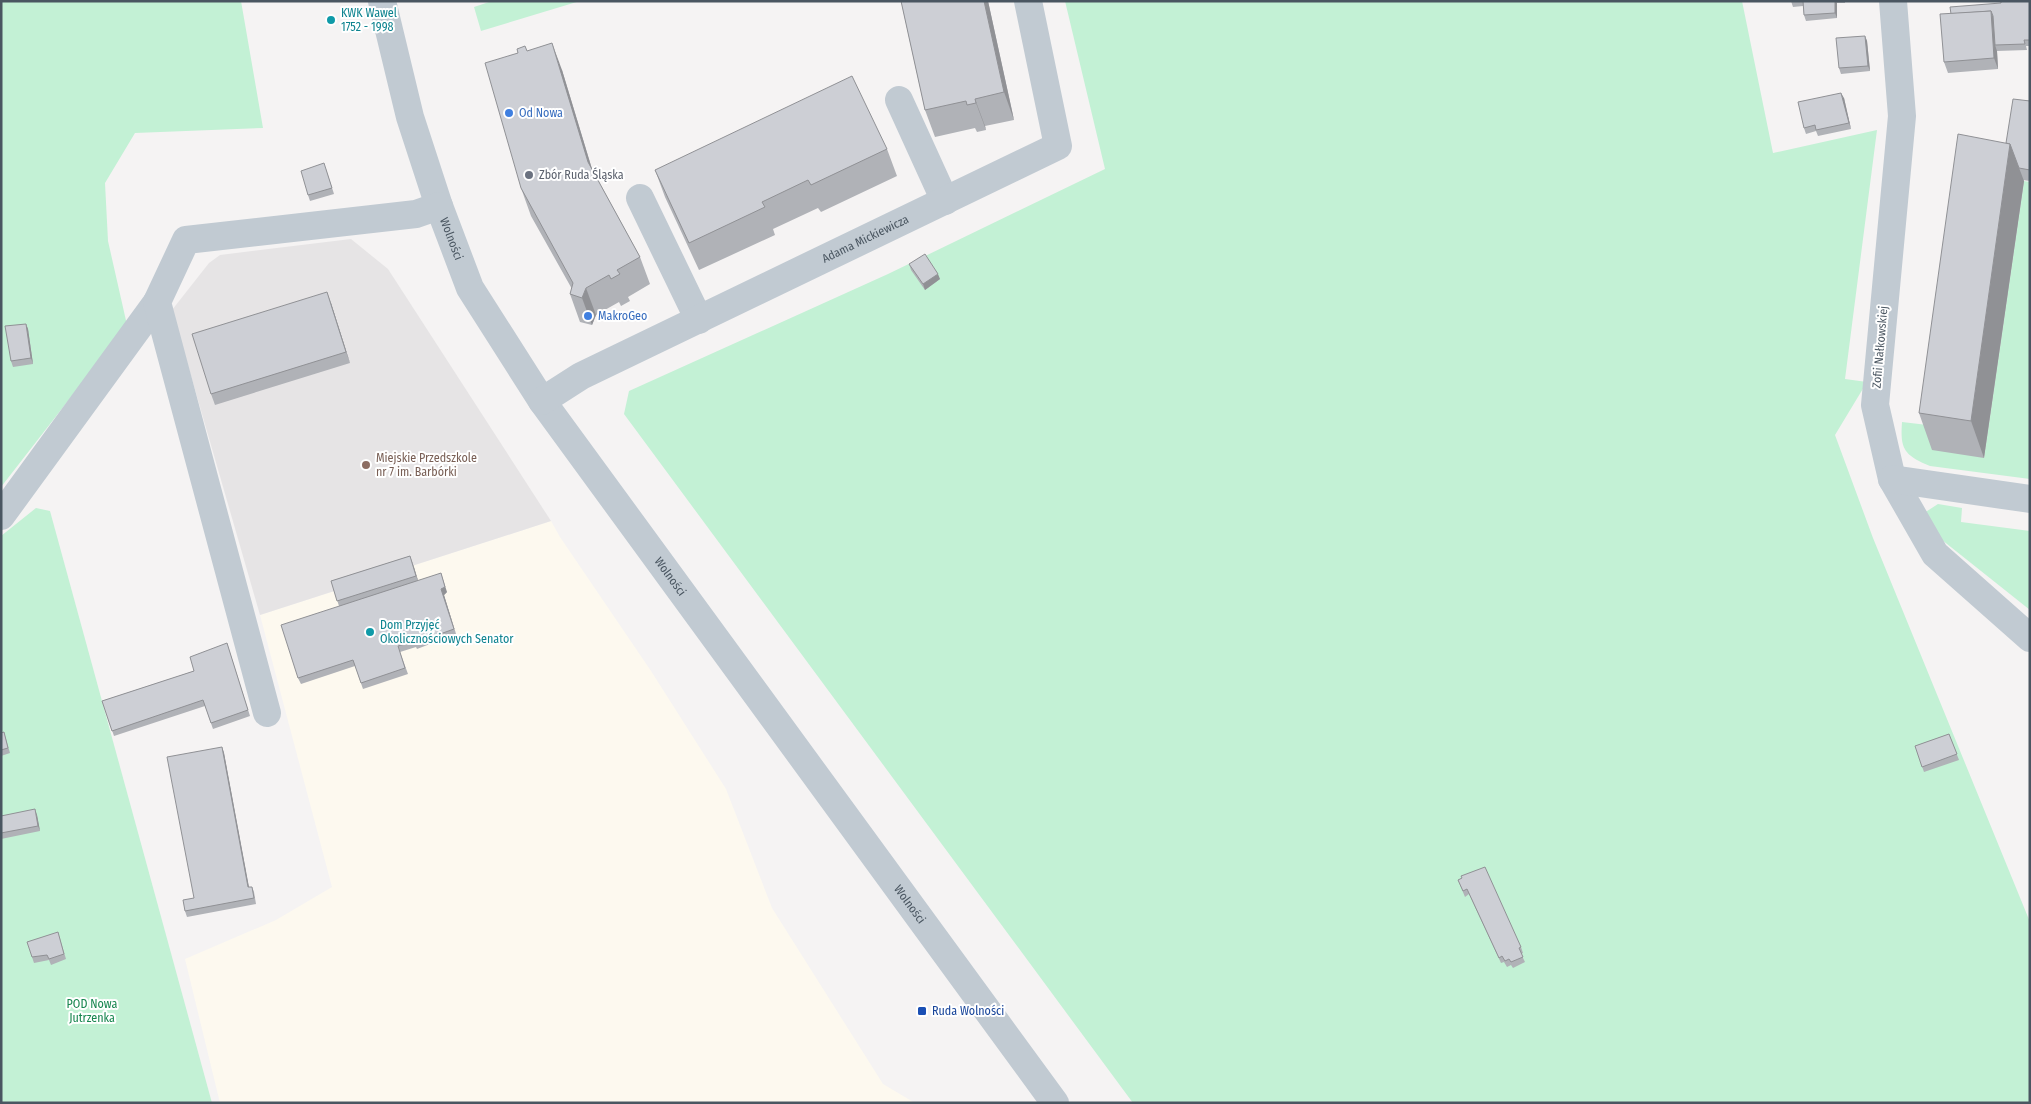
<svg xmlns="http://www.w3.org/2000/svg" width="2031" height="1104" font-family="'Fira Sans Condensed',sans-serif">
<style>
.commercial{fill:#fdf9ef}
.education{fill:#e6e4e5}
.green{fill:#c3f1d5}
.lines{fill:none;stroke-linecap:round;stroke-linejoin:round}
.minor{stroke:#c1cad2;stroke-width:28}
.wall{fill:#b0b2b7}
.shaded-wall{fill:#909195}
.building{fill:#cdcfd5;stroke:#909195}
.culture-dot{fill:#0f9aa8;stroke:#fff;stroke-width:2}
.shop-dot{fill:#3f7fe0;stroke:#fff;stroke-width:2}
.worship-dot{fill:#6b7280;stroke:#fff;stroke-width:2}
.education-dot{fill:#8d6e63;stroke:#fff;stroke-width:2}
.transit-dot{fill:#1a4fb4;stroke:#fff;stroke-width:2}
.labels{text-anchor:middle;stroke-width:4;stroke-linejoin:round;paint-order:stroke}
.culture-label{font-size:12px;fill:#0d838f;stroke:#fff;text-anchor:start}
.shop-label{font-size:12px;fill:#366cbe;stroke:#fff;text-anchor:start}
.worship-label{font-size:12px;fill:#5b616d;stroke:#fff;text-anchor:start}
.street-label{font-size:12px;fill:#4a5661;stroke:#fff}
.education-label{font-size:12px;fill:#785e54;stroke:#fff;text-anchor:start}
.park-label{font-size:12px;fill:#17864f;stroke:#fff}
.transit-label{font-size:12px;fill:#164399;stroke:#fff;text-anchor:start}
</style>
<rect width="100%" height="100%" fill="#f5f3f3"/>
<path class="commercial" d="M551 521 560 537 651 671 726 789 772 908 883 1084 915 1103H220L185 959 276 920 332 887 260 615Z"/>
<path class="education" d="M351 239 388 269 551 521 260 615 172 310 209 263 220 255Z"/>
<g class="green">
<path d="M1 1H241L263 128 135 133 105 183 108 241 127 325 1 487Z"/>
<path d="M492 1H580L481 31 474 7Z"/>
<path d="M1065 1H1742L1773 153 1877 130 1845 379 1867 382 1835 435 1873 538 2030 922V1103H1133L624 414 629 391 888 274 1105 169Z"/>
<path d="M2024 181 2030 182V479L1930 466C1904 455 1900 449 1902 422L1936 426 1984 458Z"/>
<path d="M1938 504 1962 508 1961 522 2030 531V610L1932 532 1921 515Z"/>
<path d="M36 508 50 511 212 1103H1V536Z"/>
</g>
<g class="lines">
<g class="minor">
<path id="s1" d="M382 1 410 117 439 206 470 288 542 401 1055 1103"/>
<path d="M1893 1 1902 116 1875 405 1892 479 1935 554 2030 638"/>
<path d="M899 100 945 201"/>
<path d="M640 198 699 320"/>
<path id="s2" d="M542 401 581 376 1058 146 1028 1"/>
<path d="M1892 479 2030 499"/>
<path d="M1 516 157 302"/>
<path d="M267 713 157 302 186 240 416 214 439 206"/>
</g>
</g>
<g class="wall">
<path d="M901 1H988L1014 120 985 126 986 130 977 132 975 128 935 137 925 110Z"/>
<path d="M1791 1H1845V3H1837V18L1806 21 1804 15 1803 6 1793 7Z"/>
<path d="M2030 1V46H2026L2027 50 1997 51 1998 69 1948 73 1944 62 1951 14Z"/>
<path d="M1865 36 1867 41 1870 71 1841 74 1839 68Z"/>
<path d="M527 51 562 70 592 169 640 257 650 284 628 297 630 301 621 306 619 302 596 315 592 325 580 322 570 294 572 289 531 216 521 188 518 53Z"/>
<path d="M1844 98 1851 129 1818 136 1816 131 1806 134 1804 128Z"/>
<path d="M2030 101V181L2023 180 2024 181 1984 458 1932 450 1919 413 2006 143Z"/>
<path d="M887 149 897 176 821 212 818 208 773 229 775 235 699 270 665 197 655 170Z"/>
<path d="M326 169 334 194 310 201 308 195Z"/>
<path d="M909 264 940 279 925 290 911 270Z"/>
<path d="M331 303 350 363 215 405 211 394Z"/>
<path d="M26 324 28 329 33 364 13 367 11 361Z"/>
<path d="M410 556 418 581 447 592 444 595 456 634 417 649 416 647 400 652 408 674 363 689 355 666 301 684 298 678 339 606 331 581Z"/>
<path d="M227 643 250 716 213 729 205 706 114 736 102 701 194 671Z"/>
<path d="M4 732 10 753 1 756V733Z"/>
<path d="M1949 734 1959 760 1924 772 1915 746Z"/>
<path d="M222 747 224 753 249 887H252L254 892 256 904 187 917 185 911 194 898Z"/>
<path d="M37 815 40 831 1 839V816Z"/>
<path d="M1462 878 1521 947 1523 953 1521 954 1525 962 1513 968 1511 965 1507 967 1504 962 1501 963 1469 894 1465 897 1458 880Z"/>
<path d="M58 932 66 959 51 965 49 960 34 963 32 957Z"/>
</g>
<g class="shaded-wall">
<path d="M984 1H988L1014 120 1004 92Z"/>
<path d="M1835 1H1836L1837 3V18L1835 13Z"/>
<path d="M1991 11 1995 22V45L1997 51 1998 69 1994 58Z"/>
<path d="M1865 36 1867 41 1870 71 1868 66Z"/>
<path d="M552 43 562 70 598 189 588 162Z"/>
<path d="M1841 93 1844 98 1851 129 1849 123Z"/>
<path d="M975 99 985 126 986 130 976 103Z"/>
<path d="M2010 144 2024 181 1984 458 1971 421Z"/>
<path d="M938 274 940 279 925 290 923 284Z"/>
<path d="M586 288 596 315 592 325 582 298Z"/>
<path d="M327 292 331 303 350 363 346 352Z"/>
<path d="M26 324 28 329 33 364 31 358Z"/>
<path d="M410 556 414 567 420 587 416 576Z"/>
<path d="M441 573 447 592 444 595 456 634 441 589Z"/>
<path d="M222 747 224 753 250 893 248 887Z"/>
<path d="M35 809 37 815 40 831 38 826Z"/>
</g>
<g class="building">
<path d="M901 1H984L1004 92 975 99 976 103 967 105 966 101 925 110Z"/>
<path d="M1803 1H1835V13L1804 15Z"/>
<path d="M2001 1H2030V40H2024L2025 44 1995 45 1993 16 1991 11 1951 14 1950 7 2001 3Z"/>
<path d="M1991 11 1994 58 1944 62 1940 14Z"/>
<path d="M1865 36 1868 66 1839 68 1836 38Z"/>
<path d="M552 43 588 162 640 257 617 270 620 274 611 279 609 275 586 288 582 298 570 294 573 283 521 188 485 63 518 53 517 49 525 46 527 51Z"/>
<path d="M852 76 887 149 811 185 808 180 762 202 765 207 689 243 655 170Z"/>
<path d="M1841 93 1849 123 1816 130 1815 125 1804 128 1798 102Z"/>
<path d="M2013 99 2030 101V170L2019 168 2010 144 2006 143Z"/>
<path d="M1958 134 2010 144 1971 421 1919 413Z"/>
<path d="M324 163 332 188 308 195 301 171Z"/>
<path d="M925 254 938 274 923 284 909 264Z"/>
<path d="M327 292 346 352 211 394 192 334Z"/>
<path d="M26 324 31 358 11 361 5 326Z"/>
<path d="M410 556 416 576 337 601 331 581Z"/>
<path d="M441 573 445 587 441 589 454 629 415 643 414 641 398 646 405 668 361 683 353 660 298 678 281 625Z"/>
<path d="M227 643 248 710 211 723 203 700 112 731 102 701 194 671 190 657Z"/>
<path d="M4 732 8 748 1 750V733Z"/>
<path d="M1949 734 1957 754 1922 767 1915 746Z"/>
<path d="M222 747 248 887H252L254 898 185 911 183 900 194 898 167 757Z"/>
<path d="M35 809 38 826 1 833V816Z"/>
<path d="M1485 867 1521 947 1519 948 1523 957 1511 962 1509 959 1505 961 1502 956 1499 958 1467 889 1463 891 1458 880 1462 878 1461 876Z"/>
<path d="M58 932 64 954 49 959 47 955 32 957 27 942Z"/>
</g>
<g class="culture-dot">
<circle cx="331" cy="20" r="5"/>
<circle cx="370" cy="632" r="5"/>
</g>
<g class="shop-dot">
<circle cx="509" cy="113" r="5"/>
<circle cx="588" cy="316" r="5"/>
</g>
<circle class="worship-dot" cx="529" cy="175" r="5"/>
<circle class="education-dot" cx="366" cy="465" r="5"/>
<rect class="transit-dot" x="917" y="1006" width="10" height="10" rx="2.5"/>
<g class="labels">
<g class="culture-label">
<text x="341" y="17">KWK Wawel<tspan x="341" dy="14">1752 - 1998</tspan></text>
<text x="380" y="629">Dom Przyjęć<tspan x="380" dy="14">Okolicznościowych Senator</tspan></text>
</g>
<g class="shop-label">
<text x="519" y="117">Od Nowa</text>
<text x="598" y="320">MakroGeo</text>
</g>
<g class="worship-label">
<text x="539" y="179">Zbór Ruda Śląska</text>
</g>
<g class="street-label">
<text dy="4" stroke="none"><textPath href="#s1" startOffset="248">Wolności</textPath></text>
<text dy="4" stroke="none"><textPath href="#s2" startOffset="362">Adama Mickiewicza</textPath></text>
<text transform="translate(1880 347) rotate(-85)" y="4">Zofii Nałkowskiej</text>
<text dy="4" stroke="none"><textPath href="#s1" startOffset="652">Wolności</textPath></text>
<text dy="4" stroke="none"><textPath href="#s1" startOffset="1058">Wolności</textPath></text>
</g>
<g class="education-label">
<text x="376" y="462">Miejskie Przedszkole<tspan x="376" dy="14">nr 7 im. Barbórki</tspan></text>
</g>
<g class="park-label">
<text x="92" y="1008">POD Nowa<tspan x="92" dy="14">Jutrzenka</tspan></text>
</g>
<g class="transit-label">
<text x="932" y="1015">Ruda Wolności</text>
</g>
</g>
<rect width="2031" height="1104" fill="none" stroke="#4a5661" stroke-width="5"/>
</svg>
